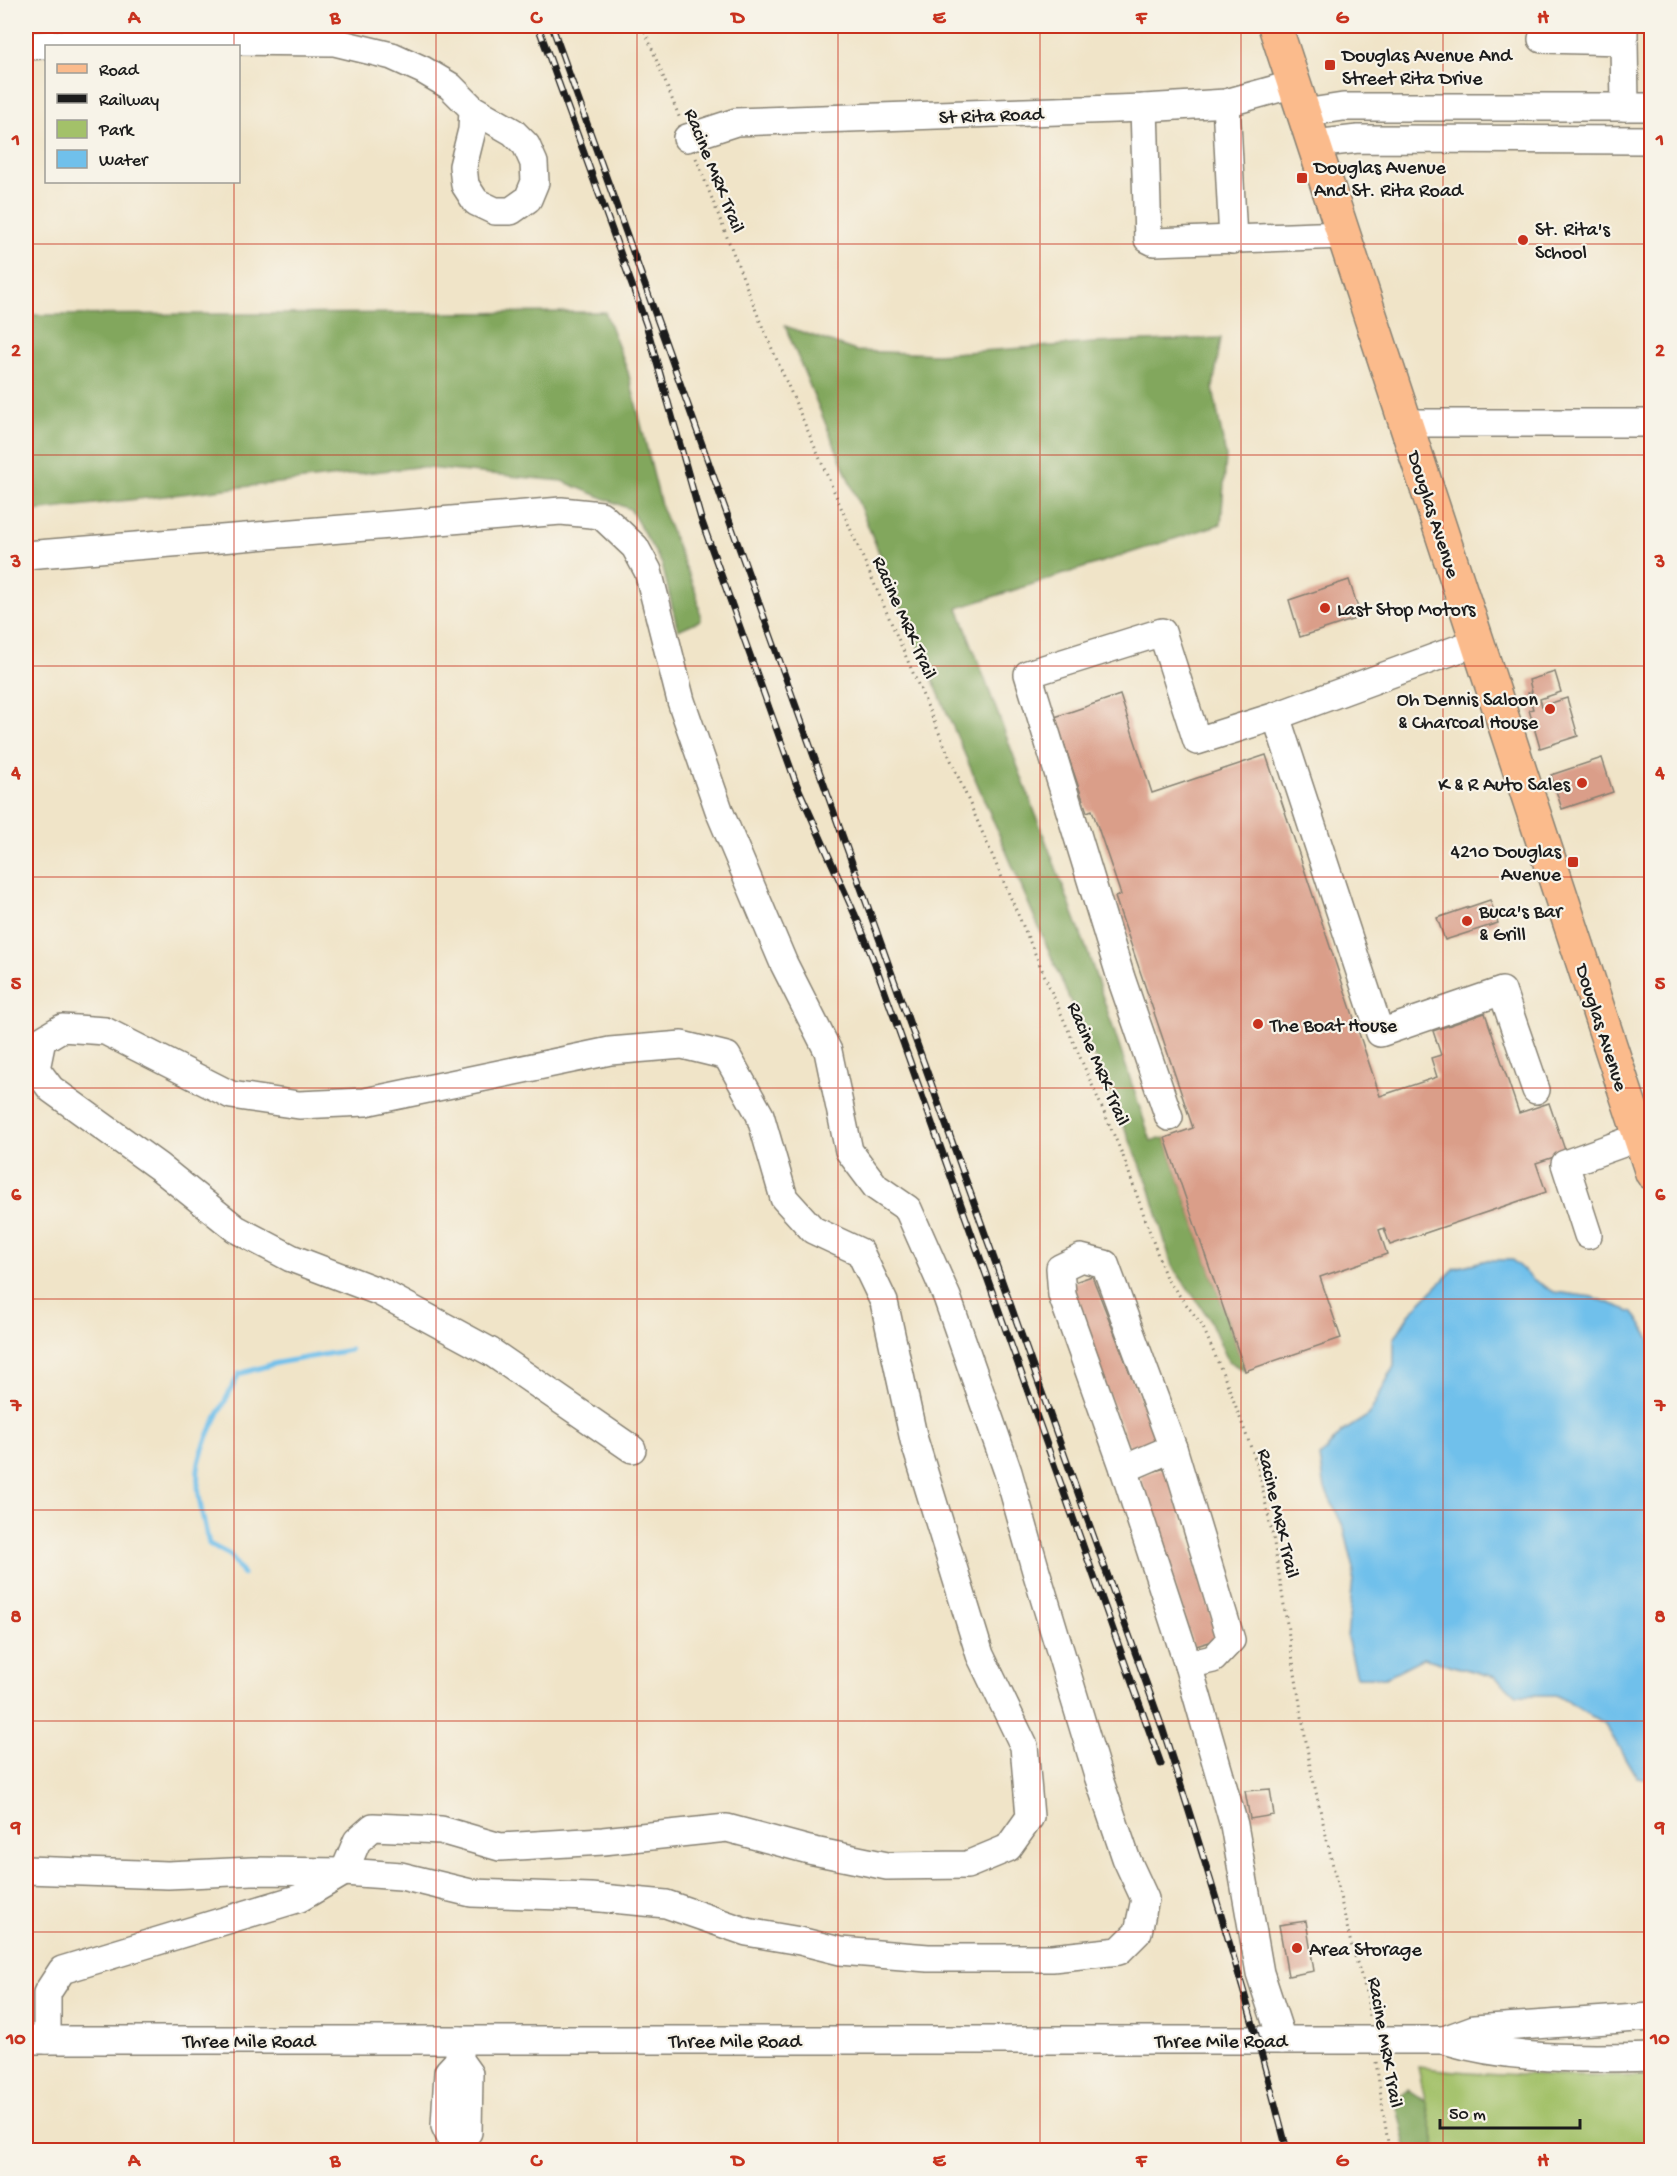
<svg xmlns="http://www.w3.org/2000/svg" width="1677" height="2176" font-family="'Gochi Hand',sans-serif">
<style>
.green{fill:#a3c169;stroke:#606e42;stroke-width:1.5}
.forest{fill:#82a75d;stroke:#4f623c;stroke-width:1.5}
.water{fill:#70c0eb;stroke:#466e84;stroke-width:1.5}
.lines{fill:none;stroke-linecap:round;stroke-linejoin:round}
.stream{stroke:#70c0eb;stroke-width:5}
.building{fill:#da9e89}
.minor-casing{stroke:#868072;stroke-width:30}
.major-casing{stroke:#868072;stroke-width:36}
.path{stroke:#868072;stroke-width:3;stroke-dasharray:1.5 4.5;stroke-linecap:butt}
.minor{stroke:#fff;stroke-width:27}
.major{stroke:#fbbb8c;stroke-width:33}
.rail-casing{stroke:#1c1c1c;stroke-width:7}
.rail{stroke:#f7f3e8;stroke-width:4.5;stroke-dasharray:14;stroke-linecap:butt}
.grid{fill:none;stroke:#c8321e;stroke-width:1.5;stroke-opacity:0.55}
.poi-dot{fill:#c8321e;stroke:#f7f3e8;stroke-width:2}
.labels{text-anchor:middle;stroke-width:4.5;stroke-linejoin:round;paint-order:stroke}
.poi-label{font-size:20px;fill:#1c1c1c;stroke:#f7f3e8;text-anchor:start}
.street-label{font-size:20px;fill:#1c1c1c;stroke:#f7f3e8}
.neatline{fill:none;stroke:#c8321e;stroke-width:2}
.grid-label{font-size:20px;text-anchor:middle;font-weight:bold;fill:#c8321e}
</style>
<rect width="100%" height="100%" fill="#f7f3e8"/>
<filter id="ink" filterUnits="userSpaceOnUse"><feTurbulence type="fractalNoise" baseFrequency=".0167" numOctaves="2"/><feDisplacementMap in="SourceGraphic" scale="12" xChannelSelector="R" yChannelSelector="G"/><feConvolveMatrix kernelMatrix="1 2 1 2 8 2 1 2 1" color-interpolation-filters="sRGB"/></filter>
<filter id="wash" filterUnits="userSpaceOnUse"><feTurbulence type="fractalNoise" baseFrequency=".008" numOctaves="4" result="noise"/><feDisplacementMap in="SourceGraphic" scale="24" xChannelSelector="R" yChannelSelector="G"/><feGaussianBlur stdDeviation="1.35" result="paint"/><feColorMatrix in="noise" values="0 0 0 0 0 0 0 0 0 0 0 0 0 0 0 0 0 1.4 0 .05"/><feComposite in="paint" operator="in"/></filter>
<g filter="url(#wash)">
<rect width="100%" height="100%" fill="#f0e4c8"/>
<path class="green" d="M1418 2067C1495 2077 1574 2076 1651 2076V2150H1436Z"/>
<g class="forest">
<path d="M605 312 628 372 662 509 697 595 701 620 678 630 662 564 630 509 562 481 417 467 26 512V315Z"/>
<path d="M785 326 856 351 937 354 1094 343 1221 338 1213 388 1226 457 1221 524 958 608 1088 953 1151 1141 1165 1138 1245 1371 1228 1361 1209 1318 1172 1266 1148 1183 900 603Z"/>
<path d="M1408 2090 1426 2102 1436 2150H1407L1395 2099Z"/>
</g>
<path class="water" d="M1487 1260H1512L1534 1280 1554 1292 1593 1297 1633 1312 1651 1340V1780L1637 1778 1605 1724 1556 1695H1517L1495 1677 1423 1658 1386 1677H1357L1347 1638 1354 1569 1344 1528 1325 1489 1320 1457 1342 1432 1369 1415 1394 1366V1339L1411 1312 1455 1268Z"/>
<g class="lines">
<path class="stream" d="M243 1574 230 1555 209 1544C204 1521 196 1494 198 1469 202 1439 226 1401 239 1374L277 1363 350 1350"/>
</g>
<g id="blocks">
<g class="building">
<path d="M1349 580 1361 617 1300 637 1289 600Z"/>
<path d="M1555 672 1561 692 1540 699 1542 706 1567 698 1578 736 1540 748 1529 710 1533 709 1528 693 1532 692 1529 680Z"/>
<path d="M1120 695 1152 793 1266 755 1380 1096 1437 1077 1431 1058 1441 1055 1433 1031 1485 1013 1519 1113 1549 1103 1566 1153 1536 1163 1546 1192 1390 1245 1384 1228 1379 1230 1387 1254 1320 1277 1341 1338 1245 1371 1165 1138 1193 1128 1115 897 1121 895 1092 810 1087 812 1055 717Z"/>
<path d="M1602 758 1613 792 1562 809 1551 775Z"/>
<path d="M1490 900 1498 923 1445 940 1437 918Z"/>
<path d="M1092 1276 1157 1442 1131 1452 1066 1285Z"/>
<path d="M1166 1468 1219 1639 1193 1647 1140 1475Z"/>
<path d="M1270 1789 1274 1815 1250 1819 1245 1791Z"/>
<path d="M1306 1921 1314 1971 1288 1976 1279 1925Z"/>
</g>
</g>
</g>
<g filter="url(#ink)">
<use href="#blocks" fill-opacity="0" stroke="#868072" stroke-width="1.5"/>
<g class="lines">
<defs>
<g id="minor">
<path d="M1542 39 1624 41V26"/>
<path d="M1624 41 1625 107"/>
<path d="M26 46 124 40 334 42 392 56 423 70 450 86 473 109 513 132 526 145 534 163 535 182 528 199 511 211H495L476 202 465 185 463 166 472 130 473 109"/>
<path d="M1226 103 1233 240"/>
<path d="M1144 108 1148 239 1154 242 1343 235"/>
<path d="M1304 113 1343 107H1652"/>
<path d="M687 138 736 122 1144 108 1226 103 1294 84"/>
<path d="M1314 144 1358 139 1652 140"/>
<path d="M1405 423H1652"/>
<path d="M26 555 561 511 601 515 635 547 648 571 681 701 720 813 784 964 828 1051 849 1151 876 1187 908 1209 947 1297 1008 1472 1036 1571 1098 1776 1126 1858 1145 1899 1138 1932 1119 1951 1052 1958H928L840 1951 800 1941 747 1932 666 1904 590 1897 471 1893 401 1876 344 1872 252 1871 168 1875 26 1870"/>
<path d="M1477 642 1276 716 1380 1033 1502 991 1536 1090"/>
<path d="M1169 1117 1121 978 1028 674 1162 632 1197 741 1276 716"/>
<path d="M1588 1235 1565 1164 1640 1137"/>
<path d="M1081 1258 1105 1264 1173 1448 1231 1640 1213 1659 1188 1665 1124 1469 1062 1295 1060 1268Z"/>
<path d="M1124 1469 1173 1448"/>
<path d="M1188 1665 1234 1825 1260 1973 1282 2040"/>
<path d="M26 2040H1444C1512 2060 1581 2059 1652 2057"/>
<path d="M47 2040V1993L62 1970 300 1898 344 1872 357 1841 373 1827 441 1830 500 1847 603 1841 727 1828 809 1850 887 1866 967 1865 1008 1848 1030 1817 1024 1746 980 1655 914 1440 884 1302 860 1252 813 1230 784 1198 760 1115 727 1056 682 1045 610 1051 365 1102 299 1105 231 1095 105 1031 62 1028 42 1040 36 1069 51 1089 159 1167 236 1229 291 1258 380 1292 491 1352 632 1449"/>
<path d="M1444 2040 1474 2029 1652 2017"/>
<path d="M454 2145 445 2126 448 2072 459 2060"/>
<path d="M450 2150 468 2132 469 2074 459 2060V2040"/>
</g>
<path id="major" d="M1275 26 1652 1173"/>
</defs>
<use href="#minor" class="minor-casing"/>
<use href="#major" class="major-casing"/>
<g class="path">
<path d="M643 26 680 119"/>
<path d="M696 158 760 321 1123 1156 1166 1278 1202 1325 1229 1388 1257 1464 1273 1537 1310 1766 1351 1944 1367 1994 1369 2017"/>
<path d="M1376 2062 1389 2150"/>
</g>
<use href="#minor" class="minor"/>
<use href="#major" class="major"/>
<defs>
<g id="rail">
<path d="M538 26 646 324 701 519 796 783 860 926 875 964 1161 1764"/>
<path d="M552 26 1163 1730C1208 1869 1251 2009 1287 2150"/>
</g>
</defs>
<use href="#rail" class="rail-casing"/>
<use href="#rail" class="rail"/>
</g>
</g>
<path class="grid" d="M234 26V46M436 26V2150M637 26V2150M838 26V2150M1040 26V2150M1241 26V2150M1443 26V2150M234 182V2150M26 244H1652M26 455H1652M26 666H1652M26 877H1652M26 1088H1652M26 1299H1652M26 1510H1652M26 1721H1652M26 1932H1652"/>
<g class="poi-dot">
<rect x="1324" y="59" width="12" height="12" rx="3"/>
<rect x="1296" y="172" width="12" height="12" rx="3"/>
<circle cx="1523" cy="240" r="6"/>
<circle cx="1325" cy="608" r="6"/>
<circle cx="1550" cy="709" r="6"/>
<circle cx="1582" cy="783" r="6"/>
<rect x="1567" y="856" width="12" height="12" rx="3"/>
<circle cx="1467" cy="921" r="6"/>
<circle cx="1258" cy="1024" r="6"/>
<circle cx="1297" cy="1948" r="6"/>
</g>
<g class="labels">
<g class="poi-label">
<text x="1342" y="61">Douglas Avenue And<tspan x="1342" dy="23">Street Rita Drive</tspan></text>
<text x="1314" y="173">Douglas Avenue<tspan x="1314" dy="23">And St. Rita Road</tspan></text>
<text x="1535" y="235">St. Rita's<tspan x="1535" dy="23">School</tspan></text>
<text x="1337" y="615">Last Stop Motors</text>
<text x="1538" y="705" text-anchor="end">Oh Dennis Saloon<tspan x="1538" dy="23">&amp; Charcoal House</tspan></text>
<text x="1570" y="790" text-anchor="end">K &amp; R Auto Sales</text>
<text x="1561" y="857" text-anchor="end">4210 Douglas<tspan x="1561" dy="23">Avenue</tspan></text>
<text x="1479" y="917">Buca's Bar<tspan x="1479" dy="23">&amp; Grill</tspan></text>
<text x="1270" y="1031">The Boat House</text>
<text x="1309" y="1955">Area Storage</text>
</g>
<g class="street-label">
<text transform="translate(991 114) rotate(-2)" y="7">St Rita Road</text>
<text transform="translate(716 170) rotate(68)" y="7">Racine MRK Trail</text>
<text transform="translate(1435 514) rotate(72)" y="7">Douglas Avenue</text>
<text transform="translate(906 617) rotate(66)" y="7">Racine MRK Trail</text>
<text transform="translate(1603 1027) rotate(72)" y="7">Douglas Avenue</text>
<text transform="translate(1100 1063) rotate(67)" y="7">Racine MRK Trail</text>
<text transform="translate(1280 1513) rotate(77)" y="7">Racine MRK Trail</text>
<text x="249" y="2047">Three Mile Road</text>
<text x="735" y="2047">Three Mile Road</text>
<text x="1221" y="2047">Three Mile Road</text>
<text transform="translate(1387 2042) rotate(80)" y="7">Racine MRK Trail</text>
</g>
</g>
<rect width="1677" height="2176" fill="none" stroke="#f7f3e8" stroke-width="66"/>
<rect x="45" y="45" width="195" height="138" fill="#f7f3e8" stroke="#9f9d96" stroke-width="1.5"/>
<rect x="57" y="64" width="30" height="9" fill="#fbbb8c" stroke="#9f9d96" stroke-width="1.5"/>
<text x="99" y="75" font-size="18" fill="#1c1c1c">Road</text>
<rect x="57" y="94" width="30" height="9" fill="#1c1c1c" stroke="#9f9d96" stroke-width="1.5"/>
<text x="99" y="105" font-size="18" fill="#1c1c1c">Railway</text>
<rect x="57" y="120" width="30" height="18" fill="#a3c169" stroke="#9f9d96" stroke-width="1.5"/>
<text x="99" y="135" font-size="18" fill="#1c1c1c">Park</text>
<rect x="57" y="150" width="30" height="18" fill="#70c0eb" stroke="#9f9d96" stroke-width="1.5"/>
<text x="99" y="165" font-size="18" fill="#1c1c1c">Water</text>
<path d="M1440 2119v9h140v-9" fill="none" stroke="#1c1c1c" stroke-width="3"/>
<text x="1449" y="2119" font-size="18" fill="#1c1c1c" stroke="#f7f3e8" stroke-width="4.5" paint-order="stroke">50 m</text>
<rect x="33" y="33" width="1611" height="2110" class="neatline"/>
<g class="grid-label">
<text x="134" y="23">A</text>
<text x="335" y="23">B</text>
<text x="536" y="23">C</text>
<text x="738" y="23">D</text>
<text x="939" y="23">E</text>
<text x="1141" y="23">F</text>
<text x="1342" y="23">G</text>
<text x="1543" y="23">H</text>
<text x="16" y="145">1</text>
<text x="1660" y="145">1</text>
<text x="16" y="356">2</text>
<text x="1660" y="356">2</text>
<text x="16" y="567">3</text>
<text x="1660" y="567">3</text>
<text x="16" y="778">4</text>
<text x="1660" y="778">4</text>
<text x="16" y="989">5</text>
<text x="1660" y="989">5</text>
<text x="16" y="1200">6</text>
<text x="1660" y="1200">6</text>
<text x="16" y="1411">7</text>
<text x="1660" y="1411">7</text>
<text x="16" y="1622">8</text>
<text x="1660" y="1622">8</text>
<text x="16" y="1833">9</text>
<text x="1660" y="1833">9</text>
<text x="16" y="2044">10</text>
<text x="1660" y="2044">10</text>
<text x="134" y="2166">A</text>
<text x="335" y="2166">B</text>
<text x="536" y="2166">C</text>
<text x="738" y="2166">D</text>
<text x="939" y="2166">E</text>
<text x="1141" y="2166">F</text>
<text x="1342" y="2166">G</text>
<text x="1543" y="2166">H</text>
</g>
</svg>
